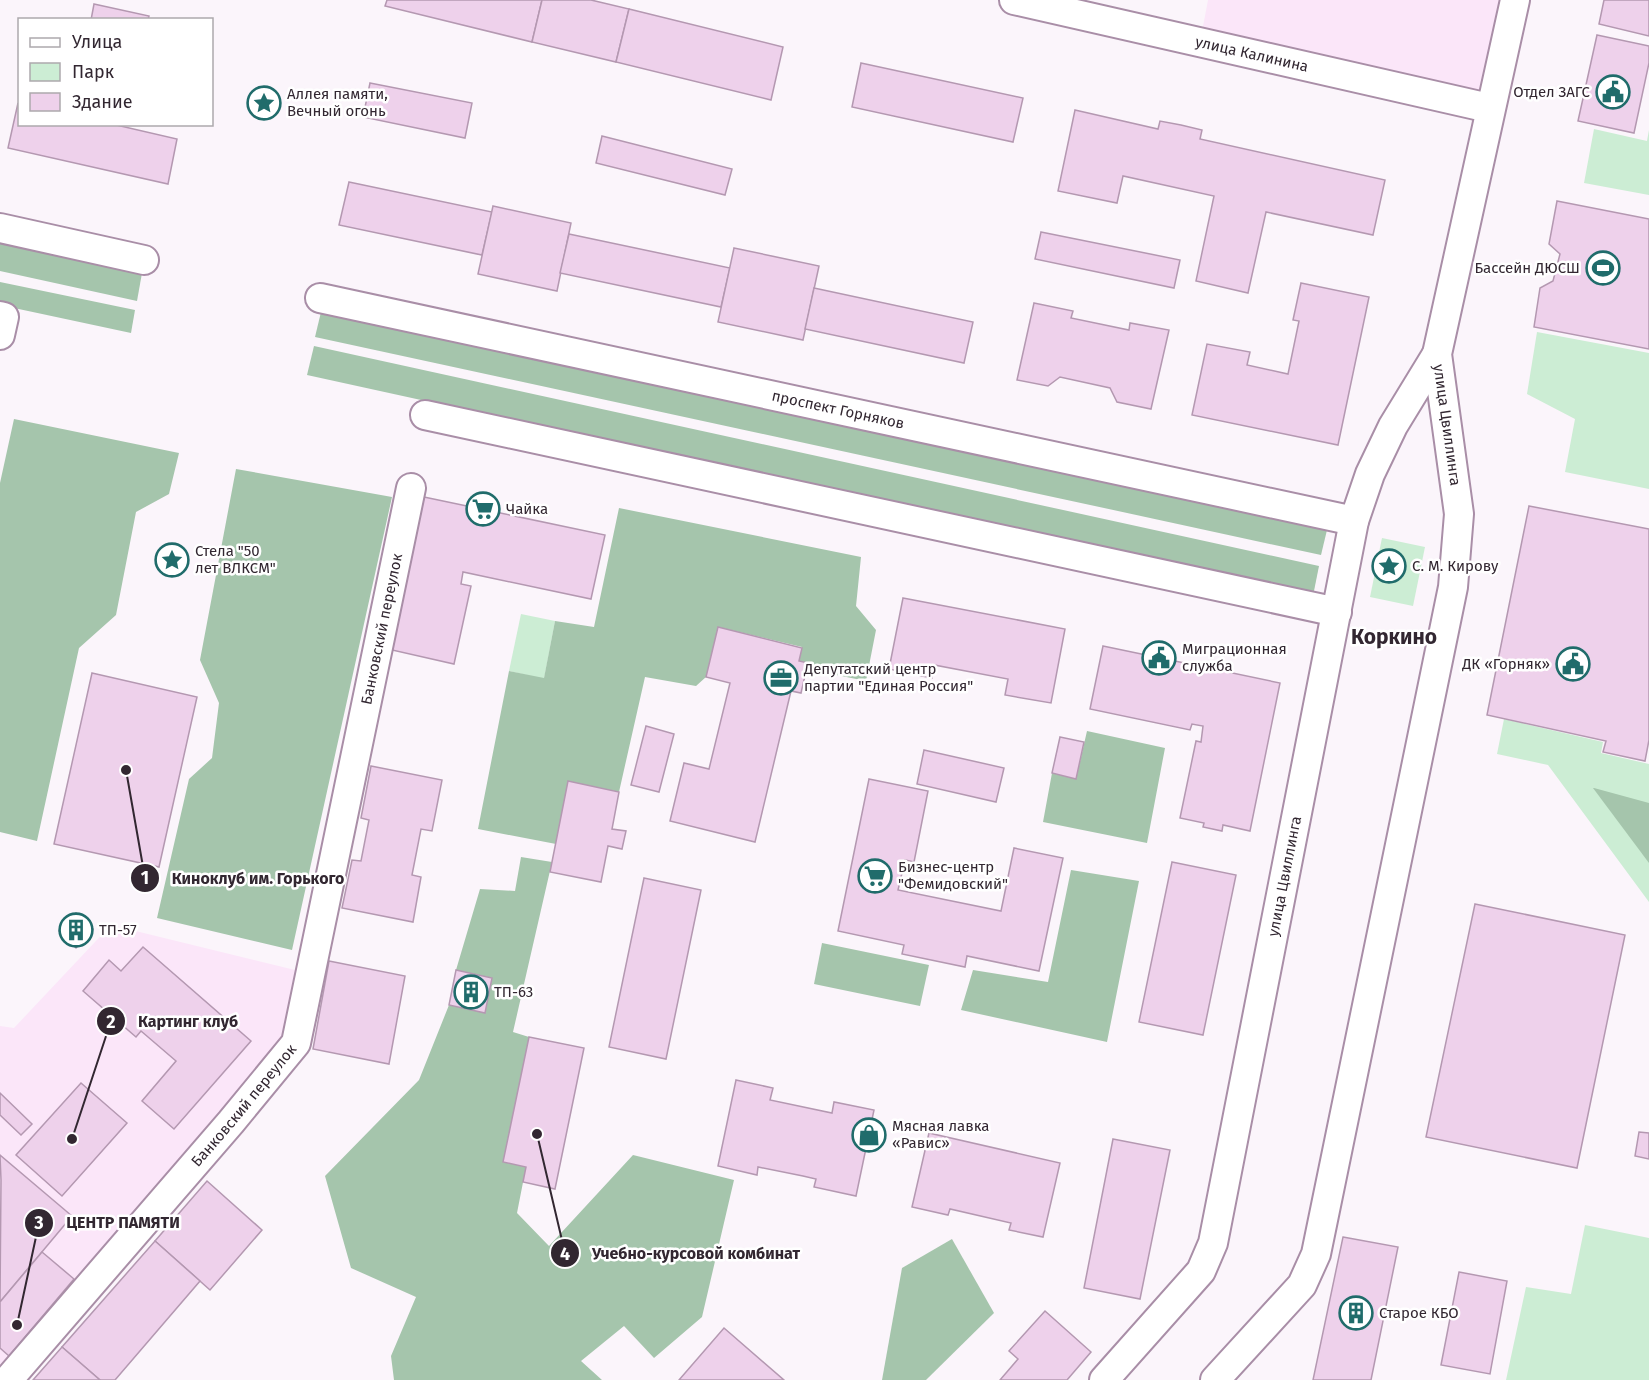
<svg xmlns="http://www.w3.org/2000/svg" width="1649" height="1380" font-family="'Fira Sans',sans-serif">
<style>
.built{fill:#fbe6f9}
.green{fill:#ccedd4}
.forest{fill:#a5c5ac}
.building{fill:#eed1eb;stroke:#b498b1;stroke-width:1.5}
.lines{fill:none;stroke-linecap:round;stroke-linejoin:round}
.minor-casing{stroke:#a98ea7;stroke-width:32}
.minor{stroke:#fff;stroke-width:28}
.labels{text-anchor:middle;stroke-width:5;stroke-linejoin:round;paint-order:stroke}
.street-label{font-size:15px;fill:#322731;stroke:#fff}
.poi-label{font-size:15px;fill:#322731;stroke:#fff;text-anchor:start}
.district-label{font-size:21px;font-weight:bold;fill:#322731;stroke:#fff}
.leader{fill:none;stroke:#322731;stroke-width:2}
.callout-dot{fill:#322731;stroke:#fff;stroke-width:2}
.mark-label{font-size:18px;text-anchor:middle;font-weight:bold;fill:#fff}
.callout-label{font-size:16px;text-anchor:middle;font-weight:bold;fill:#322731;stroke:#fff;stroke-width:5;stroke-linejoin:round;paint-order:stroke}
</style>
<rect width="100%" height="100%" fill="#fbf5fb"/>
<g class="built">
<path d="M1208 0H1502L1481 98 1201 37Z"/>
<path d="M111 925 295 970 280 1046 0 1378V1026L14 1028Z"/>
</g>
<g class="green">
<path d="M1594 129 1647 141 1649 130V195L1584 183Z"/>
<path d="M1537 332 1649 353V489L1565 472 1575 419 1527 394Z"/>
<path d="M1382 538 1425 547 1413 606 1370 597Z"/>
<path d="M521 614 555 621 544 679 509 671Z"/>
<path d="M1504 719 1603 742 1601 753 1649 764V902L1548 765 1497 754Z"/>
<path d="M1585 1225 1649 1238V1380H1506L1526 1287 1571 1294Z"/>
</g>
<g class="forest">
<path d="M0 241 142 273 137 301 0 271Z"/>
<path d="M0 282 135 310 131 333 0 305Z"/>
<path d="M321 312 1327 530 1321 555 315 337Z"/>
<path d="M314 346 1319 566 1313 596 307 375Z"/>
<path d="M14 419 179 453 169 494 136 512 116 615 79 648 37 841 0 832V483Z"/>
<path d="M236 469 392 497 292 950 157 918 189 779 212 758 219 703 200 660Z"/>
<path d="M619 508 861 557 856 606 876 630 866 681 807 669 808 663 799 661 802 647 718 627 706 677 696 686 645 677 619 792 568 782 556 844 478 829 509 671 544 678 555 621 594 627Z"/>
<path d="M1087 731 1165 748 1147 843 1043 822 1052 773 1076 779Z"/>
<path d="M1594 788 1649 803V863L1593 788Z"/>
<path d="M521 857 552 862 513 1032 529 1037 503 1162 526 1167 517 1213 549 1246 633 1155 734 1180 702 1317 654 1358 624 1326 581 1361 602 1380H394L391 1356 416 1297 351 1268 325 1176 419 1080 449 1005 485 1013 492 978 456 970 480 889 515 891Z"/>
<path d="M1071 870 1139 881 1107 1042 961 1010 973 970 1048 982Z"/>
<path d="M822 943 929 965 920 1006 814 984Z"/>
<path d="M952 1239 994 1313 926 1380H882L902 1268Z"/>
</g>
<g class="building">
<path d="M387 0H542L532 42 385 6Z"/>
<path d="M542 0H591L629 9 616 62 532 42Z"/>
<path d="M1604 0H1649V36L1599 24Z"/>
<path d="M94 4 149 16 148 20H91Z"/>
<path d="M629 9 783 47 771 100 616 62Z"/>
<path d="M1597 35 1649 46V63L1634 133 1578 121Z"/>
<path d="M861 63 1023 98 1013 142 852 107Z"/>
<path d="M370 83 472 103 465 138 363 117Z"/>
<path d="M18 103 20 124H112L177 139 168 184 8 148Z"/>
<path d="M1075 110 1158 129 1160 121 1181 125 1202 130 1200 139 1385 180 1373 235 1266 212 1248 293 1196 281 1214 196 1123 176 1117 203 1058 191Z"/>
<path d="M602 136 732 169 725 195 596 163Z"/>
<path d="M349 182 492 212 482 255 339 225Z"/>
<path d="M1557 201 1649 219V349L1534 327 1540 288 1553 281 1560 254 1549 244Z"/>
<path d="M493 206 571 223 557 291 478 274Z"/>
<path d="M1041 232 1180 260 1174 288 1035 259Z"/>
<path d="M569 234 730 268 721 307 560 273Z"/>
<path d="M734 248 819 266 803 340 718 322Z"/>
<path d="M1301 283 1369 297 1338 445 1192 415 1207 344 1250 352 1247 365 1288 374 1299 321 1293 320Z"/>
<path d="M814 288 973 322 964 363 805 329Z"/>
<path d="M1034 303 1073 311 1071 318 1129 330 1130 323 1169 330 1151 409 1117 402 1110 388 1060 377 1048 386 1017 380Z"/>
<path d="M424 497 605 535 591 599 463 572 461 584 471 586 454 664 392 650Z"/>
<path d="M1529 506 1649 529V740L1645 761 1603 752 1606 741 1487 715Z"/>
<path d="M903 598 1065 629 1051 703 1005 695 1008 679 934 665 932 678 889 669Z"/>
<path d="M718 627 802 648 799 661 808 663 801 693 791 691 755 842 670 821 684 763 709 769 730 683 706 677Z"/>
<path d="M1103 646 1280 683 1250 831 1223 825 1222 831 1203 827 1204 823 1180 818 1196 741 1201 742 1203 726 1192 724 1190 730 1090 709Z"/>
<path d="M92 673 197 697 159 867 54 844Z"/>
<path d="M646 726 674 734 659 792 631 785Z"/>
<path d="M1060 737 1084 742 1076 779 1052 773Z"/>
<path d="M924 750 1004 768 996 802 917 784Z"/>
<path d="M371 766 442 780 432 831 421 829 412 875 421 877 413 922 342 908 352 860 361 861 369 820 361 818Z"/>
<path d="M869 779 928 791 914 862 905 860 898 890 1001 911 1014 848 1063 858 1039 971 967 956 965 967 902 954 904 945 838 931Z"/>
<path d="M568 781 619 792 612 829 626 831 622 849 608 846 601 882 550 872Z"/>
<path d="M1172 862 1236 875 1203 1035 1139 1022Z"/>
<path d="M644 878 701 890 666 1059 609 1047Z"/>
<path d="M1475 904 1625 935 1577 1168 1426 1137Z"/>
<path d="M76 913 93 929 76 948 59 931Z"/>
<path d="M143 947 251 1041 174 1129 142 1101 176 1061 141 1031 136 1037 83 991 109 960 121 971Z"/>
<path d="M329 961 405 976 389 1064 313 1049Z"/>
<path d="M456 970 492 978 485 1013 449 1005Z"/>
<path d="M529 1037 584 1048 555 1189 523 1182 526 1167 503 1162Z"/>
<path d="M736 1080 773 1088 770 1100 832 1113 834 1102 874 1110 856 1196 814 1187 816 1179 803 1176 758 1167 757 1175 718 1166Z"/>
<path d="M81 1083 127 1123 62 1196 16 1155Z"/>
<path d="M0 1093 32 1124 21 1135 0 1115Z"/>
<path d="M1639 1132 1649 1133V1159L1635 1156Z"/>
<path d="M929 1133 1060 1163 1043 1237 1009 1230 1011 1223 950 1209 948 1215 912 1207Z"/>
<path d="M1113 1139 1170 1150 1140 1299 1084 1288Z"/>
<path d="M0 1155 72 1216 0 1302 1 1180Z"/>
<path d="M207 1181 262 1230 210 1290 155 1241Z"/>
<path d="M1343 1237 1398 1247 1371 1380H1313Z"/>
<path d="M155 1241 200 1281 115 1380H100L62 1347Z"/>
<path d="M42 1252 74 1279 9 1356 0 1348V1302Z"/>
<path d="M1459 1272 1507 1281 1490 1374 1441 1365Z"/>
<path d="M1045 1311 1091 1352 1067 1380H1000L1018 1359 1009 1351Z"/>
<path d="M724 1328 784 1380H679Z"/>
<path d="M62 1347 100 1380H33Z"/>
</g>
<g class="lines">
<defs>
<g id="minor">
<path id="s1" d="M1014 0 1489 108"/>
<path d="M0 228 144 260"/>
<path id="s2" d="M320 298 1354 521"/>
<path d="M0 316 4 317 0 335"/>
<path d="M425 415 1337 612"/>
<path id="s3" d="M8 1380 231 1122 296 1043 411 488"/>
<path id="s4" d="M1104 1380 1201 1271 1213 1243 1354 521 1370 474 1393 426 1437 354"/>
<path d="M1215 1380 1302 1285 1316 1254 1453 587 1459 514 1437 354 1515 0"/>
</g>
</defs>
<use href="#minor" class="minor-casing"/>
<use href="#minor" class="minor"/>
</g>
<defs>
<symbol id="civic-ring" viewBox="-11 -11 22 22"><circle r="9.5" fill="#fff" stroke="#206c6b" stroke-width="1.5"/><path d="M-.6-6.5H3V-4.5H.6V-3L4-1V1h2V6H-6V1h2V-1L-.6-3ZM-1.2 2.5V6h2.4V2.5Z" fill="#206c6b"/></symbol>
<symbol id="sight-ring" viewBox="-11 -11 22 22"><circle r="9.5" fill="#fff" stroke="#206c6b" stroke-width="1.5"/><path d="M0-6L1.8-2.2L6-1.7L2.9 1.2L3.7 5.4L0 3.3L-3.7 5.4L-2.9 1.2L-6-1.7L-1.8-2.2Z" fill="#206c6b"/></symbol>
<symbol id="stadium-ring" viewBox="-11 -11 22 22"><circle r="9.5" fill="#fff" stroke="#206c6b" stroke-width="1.5"/><path d="M0-5a6.5 5 0 1 0 0 10a6.5 5 0 1 0 0-10ZM-3.5-1.8h7v3.6h-7Z" fill="#206c6b"/></symbol>
<symbol id="supermarket-ring" viewBox="-11 -11 22 22"><circle r="9.5" fill="#fff" stroke="#206c6b" stroke-width="1.5"/><path d="M-6-5.5h2.5l.6 2H6L4.5 2H-2.5L-4.4-4H-6ZM-1.5 3.2a1.3 1.3 0 1 0 .1 0ZM3 3.2a1.3 1.3 0 1 0 .1 0Z" fill="#206c6b"/></symbol>
<symbol id="office-ring" viewBox="-11 -11 22 22"><circle r="9.5" fill="#fff" stroke="#206c6b" stroke-width="1.5"/><path d="M-6-3h4V-5.5h4V-3h4V5H-6ZM-1-4.5V-3h2v-1.5ZM-6 0V1H6V0Z" fill="#206c6b"/></symbol>
<symbol id="building-ring" viewBox="-11 -11 22 22"><circle r="9.5" fill="#fff" stroke="#206c6b" stroke-width="1.5"/><path d="M-4-6H4V6H1V3H-1V6H-4ZM-2.5-4.3h1.7v1.8h-1.7ZM.8-4.3h1.7v1.8H.8ZM-2.5-1h1.7V.8h-1.7ZM.8-1h1.7V.8H.8Z" fill="#206c6b"/></symbol>
<symbol id="shop-ring" viewBox="-11 -11 22 22"><circle r="9.5" fill="#fff" stroke="#206c6b" stroke-width="1.5"/><path d="M-5-2.5h2.3a2.7 3.5 0 0 1 5.4 0H5L5.5 6h-11ZM-1.5-2.5h3a1.5 2.3 0 0 0-3 0Z" fill="#206c6b"/></symbol>
</defs>
<g fill-rule="evenodd">
<use href="#civic-ring" x="1594" y="73" width="38" height="38"/>
<use href="#sight-ring" x="245" y="84" width="38" height="38"/>
<use href="#stadium-ring" x="1584" y="249" width="38" height="38"/>
<use href="#supermarket-ring" x="464" y="490" width="38" height="38"/>
<use href="#sight-ring" x="153" y="541" width="38" height="38"/>
<use href="#sight-ring" x="1370" y="547" width="38" height="38"/>
<use href="#civic-ring" x="1140" y="639" width="38" height="38"/>
<use href="#civic-ring" x="1554" y="645" width="38" height="38"/>
<use href="#office-ring" x="762" y="659" width="38" height="38"/>
<use href="#supermarket-ring" x="856" y="857" width="38" height="38"/>
<use href="#building-ring" x="57" y="911" width="38" height="38"/>
<use href="#building-ring" x="452" y="973" width="38" height="38"/>
<use href="#shop-ring" x="850" y="1116" width="38" height="38"/>
<use href="#building-ring" x="1337" y="1294" width="38" height="38"/>
</g>
<g class="labels">
<g class="street-label">
<text dy="5" stroke="none"><textPath href="#s1" startOffset="244">улица Калинина</textPath></text>
<text dy="5" stroke="none"><textPath href="#s2" startOffset="530">проспект Горняков</textPath></text>
<text transform="translate(1447 425) rotate(82)" y="5">улица Цвиллинга</text>
<text dy="5" stroke="none"><textPath href="#s3" startOffset="866">Банковский переулок</textPath></text>
<text dy="5" stroke="none"><textPath href="#s4" startOffset="550">улица Цвиллинга</textPath></text>
<text dy="5" stroke="none"><textPath href="#s3" startOffset="362">Банковский переулок</textPath></text>
</g>
<g class="poi-label">
<text x="1590" y="97" text-anchor="end">Отдел ЗАГС</text>
<text x="287" y="99">Аллея памяти,<tspan x="287" dy="17">Вечный огонь</tspan></text>
<text x="1580" y="273" text-anchor="end">Бассейн ДЮСШ</text>
<text x="506" y="514">Чайка</text>
<text x="195" y="556">Стела "50<tspan x="195" dy="17">лет ВЛКСМ"</tspan></text>
<text x="1412" y="571">С. М. Кирову</text>
<text x="1182" y="654">Миграционная<tspan x="1182" dy="17">служба</tspan></text>
<text x="1550" y="669" text-anchor="end">ДК «Горняк»</text>
<text x="804" y="674">Депутатский центр<tspan x="804" dy="17">партии "Единая Россия"</tspan></text>
<text x="898" y="872">Бизнес-центр<tspan x="898" dy="17">"Фемидовский"</tspan></text>
<text x="99" y="935">ТП-57</text>
<text x="494" y="997">ТП-63</text>
<text x="892" y="1131">Мясная лавка<tspan x="892" dy="17">«Равис»</tspan></text>
<text x="1379" y="1318">Старое КБО</text>
</g>
<g class="district-label">
<text x="1394" y="644">Коркино</text>
</g>
</g>
<path class="leader" d="M126 770L145 878M72 1139L111 1021M17 1325L39 1223M537 1134L565 1253"/>
<g class="callout-dot">
<circle cx="126" cy="770" r="6"/>
<circle cx="72" cy="1139" r="6"/>
<circle cx="17" cy="1325" r="6"/>
<circle cx="537" cy="1134" r="6"/>
<circle cx="145" cy="878" r="15"/>
<circle cx="111" cy="1021" r="15"/>
<circle cx="39" cy="1223" r="15"/>
<circle cx="565" cy="1253" r="15"/>
</g>
<g class="mark-label">
<text x="145" y="884">1</text>
<text x="111" y="1028">2</text>
<text x="39" y="1229">3</text>
<text x="565" y="1260">4</text>
</g>
<g class="callout-label">
<text x="258" y="884">Киноклуб им. Горького</text>
<text x="188" y="1027">Картинг клуб</text>
<text x="123" y="1228">ЦЕНТР ПАМЯТИ</text>
<text x="696" y="1259">Учебно-курсовой комбинат</text>
</g>
<rect x="18" y="18" width="195" height="108" fill="#ffffff" stroke="#ada9ad" stroke-width="1.5"/>
<rect x="30" y="38" width="30" height="9" fill="#ffffff" stroke="#ada9ad" stroke-width="1.5"/>
<text x="72" y="48" font-size="18" fill="#322731">Улица</text>
<rect x="30" y="63" width="30" height="18" fill="#ccedd4" stroke="#ada9ad" stroke-width="1.5"/>
<text x="72" y="78" font-size="18" fill="#322731">Парк</text>
<rect x="30" y="93" width="30" height="18" fill="#eed1eb" stroke="#ada9ad" stroke-width="1.5"/>
<text x="72" y="108" font-size="18" fill="#322731">Здание</text>
</svg>
